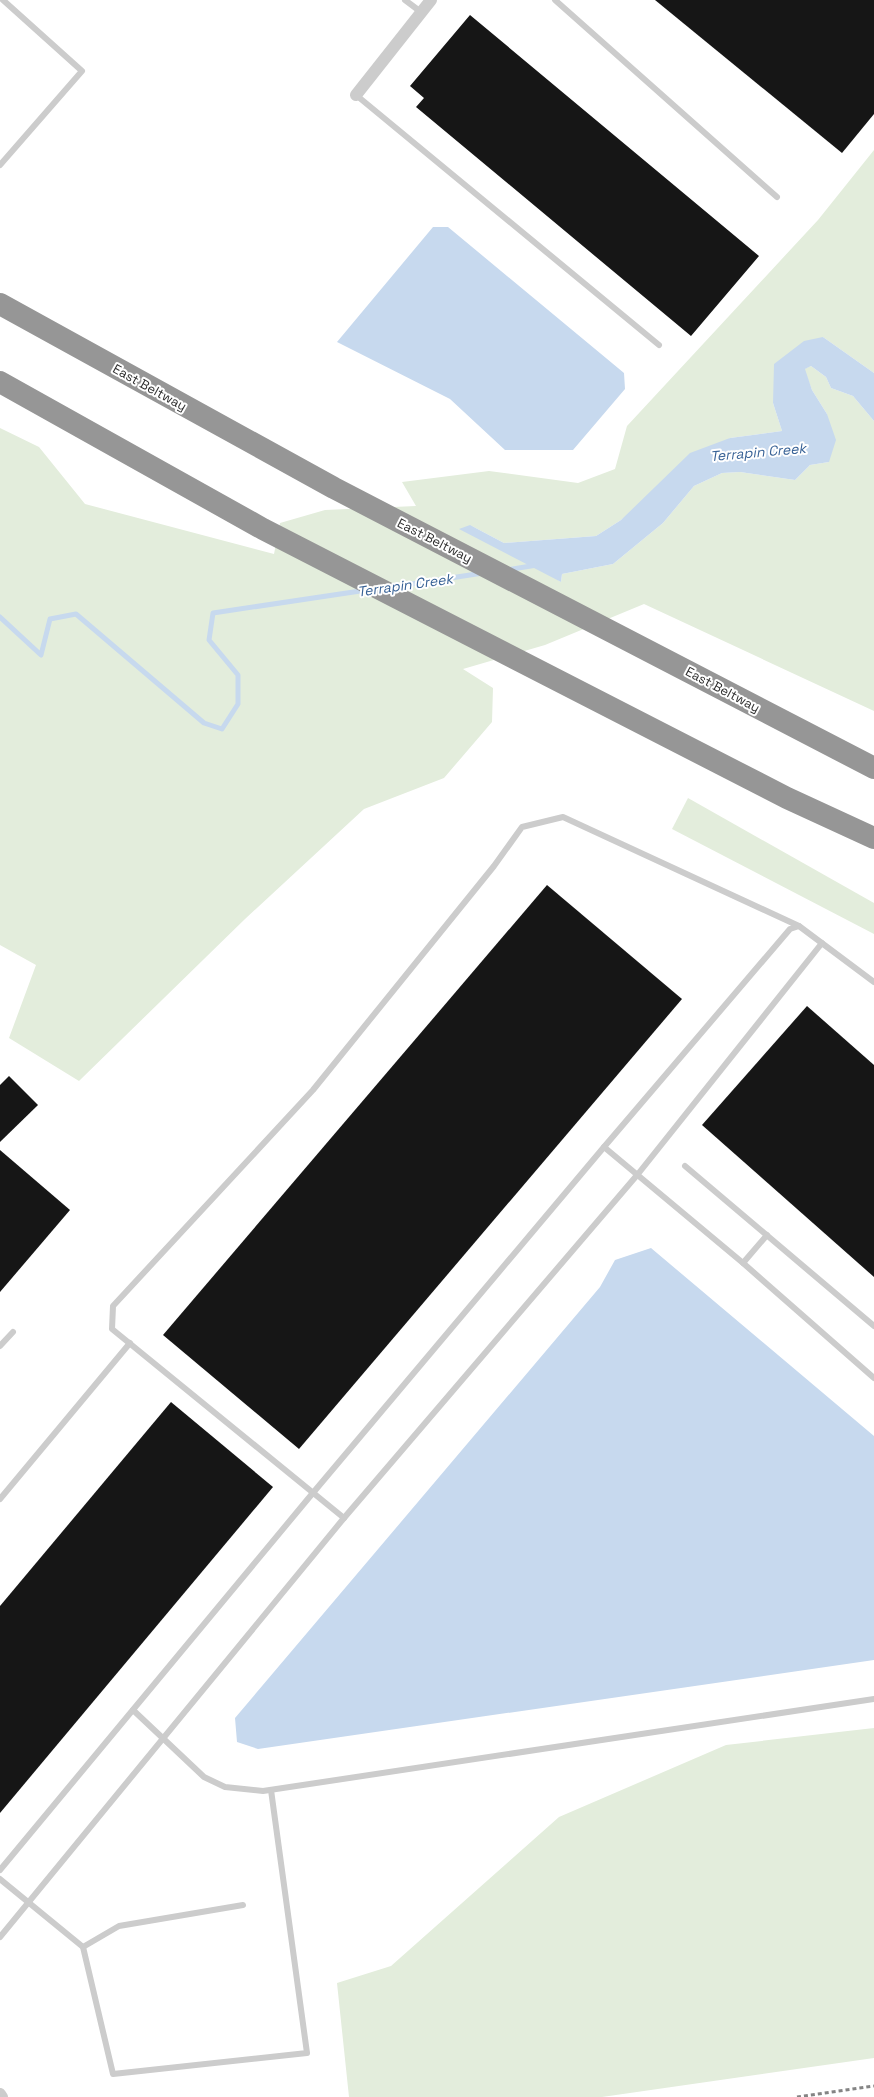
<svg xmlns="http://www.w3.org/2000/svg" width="874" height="2097" font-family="'Space Grotesk',sans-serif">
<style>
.green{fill:#e3eddc}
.water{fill:#c7d9ee}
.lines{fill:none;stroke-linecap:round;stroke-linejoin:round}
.stream{stroke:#c7d9ee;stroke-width:5}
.building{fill:#161616}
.lane{stroke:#ccc;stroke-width:6}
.street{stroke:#ccc;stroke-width:12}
.highway{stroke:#969696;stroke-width:22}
.rail{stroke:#848484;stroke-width:3;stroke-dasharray:4 3;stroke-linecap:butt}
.labels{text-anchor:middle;stroke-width:4;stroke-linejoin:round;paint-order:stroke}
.street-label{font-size:13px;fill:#2f2f2f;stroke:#fff}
.water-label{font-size:14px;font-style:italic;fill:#386296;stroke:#fff}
</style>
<rect width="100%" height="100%" fill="#fff"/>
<g class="green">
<path d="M874 150V373L823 337 773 403 782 431 730 438 621 520 596 536 504 543 470 525 561 582 562 574 613 564 663 523 694 486 722 473 740 472 795 480 810 465 829 462 827 414 812 390 804 369 811 366 826 377 831 388 853 396 874 421V711L644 604 545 645 463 669 493 688 492 722 444 778 364 809 245 919 79 1081 9 1038 36 965 0 945V428L39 447 85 504 274 554 280 523 325 510 416 506 402 482 489 471 578 483 615 469 627 426 818 220Z"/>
<path d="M688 798 874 903V934L672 829Z"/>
<path d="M874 1728V2058L602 2097H349L337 1983 391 1966 559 1817 726 1745Z"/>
</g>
<g class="water">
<path d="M433 227H448L624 373 625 389 573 450H505L450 399 337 342Z"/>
<path d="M823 337 874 373V421L853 396 831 388 826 377 811 366 805 369 812 390 827 414 836 440 829 462 810 465 795 480 740 472 722 473 694 486 663 523 613 564 562 574 561 582 459 529 470 525 504 543 596 536 621 520 690 453 730 438 782 431 773 403 774 364 804 341Z"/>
<path d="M651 1248 874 1436V1660L258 1749 237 1742 235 1718 600 1287 615 1260Z"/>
</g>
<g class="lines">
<g class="stream">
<path d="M507 570 537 565"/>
<path d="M392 587 483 573"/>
<path d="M0 617 41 655 50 619 76 614 204 723 222 729 238 704V675L209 640 213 613 367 590"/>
</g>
</g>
<g class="building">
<path d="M655 0H874V114L842 153Z"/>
<path d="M470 15 759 256 691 336 416 107 424 98 410 86Z"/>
<path d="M547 885 682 999 299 1449 163 1335Z"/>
<path d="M807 1006 874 1065V1277L702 1125Z"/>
<path d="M9 1076 38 1105 0 1142V1085Z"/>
<path d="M0 1150 70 1210 0 1292Z"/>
<path d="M171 1402 273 1487 0 1813V1606Z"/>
</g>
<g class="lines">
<g class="lane">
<path d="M405 0 421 12"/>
<path d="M555 0 777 197"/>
<path d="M356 95 659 345"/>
<path d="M0 165 82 71 3 0"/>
<path d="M874 982 799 926 790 929 604 1147 743 1263 874 1378"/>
<path d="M685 1166 874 1326"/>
<path d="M743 1263 767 1235"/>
<path d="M0 1346 13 1332"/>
<path d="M0 1499 130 1343"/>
<path d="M344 1518 112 1329 113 1306 313 1090 494 866 522 827 563 817 799 926"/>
<path d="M133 1710 204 1777 225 1787 263 1791 874 1699"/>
<path d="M0 1870 312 1494 604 1147"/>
<path d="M0 1879 83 1947 113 2074 307 2053 271 1790"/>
<path d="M0 1937 344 1518 638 1174 822 943"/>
<path d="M83 1947 119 1926 243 1905"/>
</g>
<g class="street">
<path d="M356 95 431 0"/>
<path d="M0 2094 2 2097"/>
</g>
<g class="highway">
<path d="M0 304 334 488 874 768"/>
<path d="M0 382 263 529 787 798 874 838"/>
</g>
<path class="rail" d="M797 2097 874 2086"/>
</g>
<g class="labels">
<g class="street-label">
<text transform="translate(150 387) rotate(29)" y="5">East Beltway</text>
<text transform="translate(435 540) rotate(27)" y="5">East Beltway</text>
<text transform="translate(723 689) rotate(28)" y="5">East Beltway</text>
</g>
<g class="water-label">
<text transform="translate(758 452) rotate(-5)" y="5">Terrapin Creek</text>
<text transform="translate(405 585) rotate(-8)" y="5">Terrapin Creek</text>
</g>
</g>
</svg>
